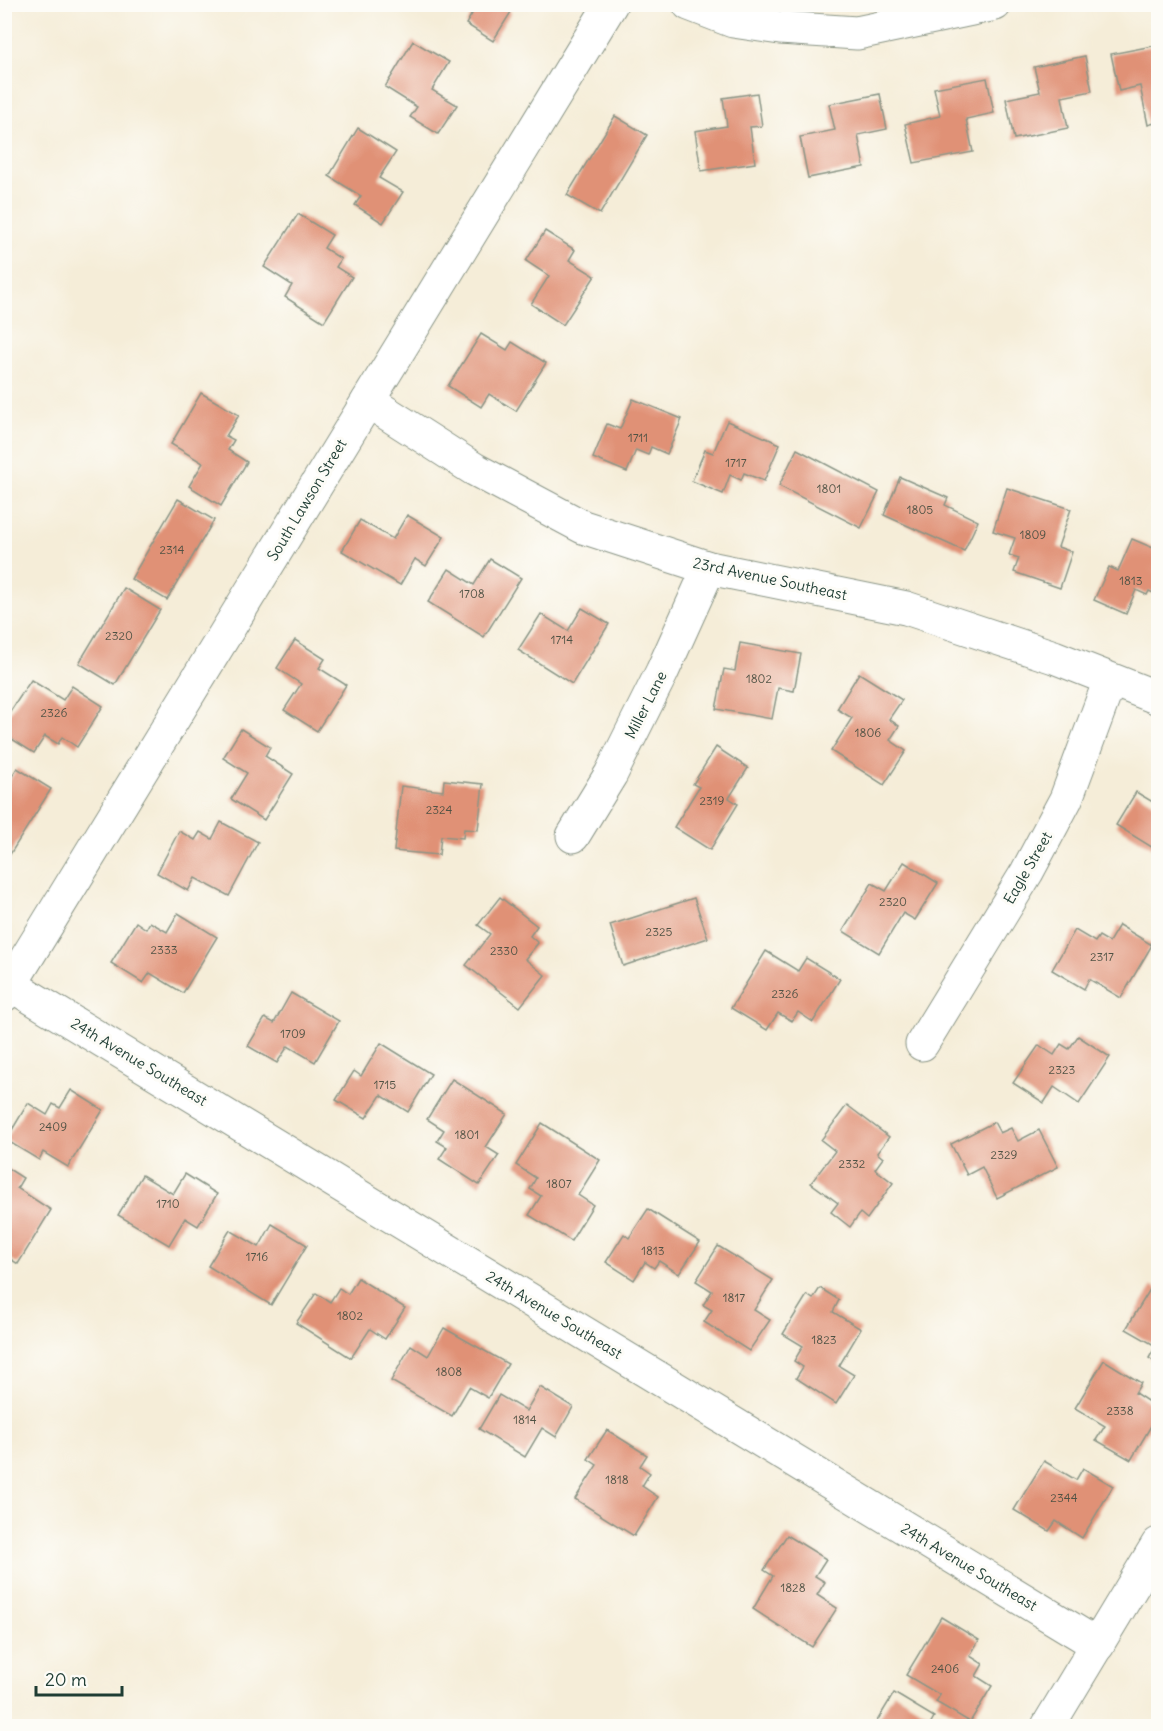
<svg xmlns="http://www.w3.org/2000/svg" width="1163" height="1731" font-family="Delius,sans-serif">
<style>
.building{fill:#e09176}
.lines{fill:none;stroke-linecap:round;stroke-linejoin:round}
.minor-casing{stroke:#8a9586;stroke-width:35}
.minor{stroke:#fff;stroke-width:33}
.labels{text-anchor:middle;stroke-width:6;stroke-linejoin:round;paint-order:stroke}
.number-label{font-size:12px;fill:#4f5244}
.street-label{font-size:15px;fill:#1f3d34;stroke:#fdfcf7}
</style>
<rect width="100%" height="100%" fill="#fdfcf7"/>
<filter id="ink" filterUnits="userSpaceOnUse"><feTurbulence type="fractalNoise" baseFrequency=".0167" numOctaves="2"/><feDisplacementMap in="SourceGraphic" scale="12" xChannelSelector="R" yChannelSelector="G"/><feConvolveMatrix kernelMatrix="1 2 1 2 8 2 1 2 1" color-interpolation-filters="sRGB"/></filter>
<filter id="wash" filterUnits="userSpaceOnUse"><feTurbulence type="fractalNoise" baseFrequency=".008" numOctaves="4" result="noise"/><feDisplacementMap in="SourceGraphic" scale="24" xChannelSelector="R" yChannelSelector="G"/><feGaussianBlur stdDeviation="1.35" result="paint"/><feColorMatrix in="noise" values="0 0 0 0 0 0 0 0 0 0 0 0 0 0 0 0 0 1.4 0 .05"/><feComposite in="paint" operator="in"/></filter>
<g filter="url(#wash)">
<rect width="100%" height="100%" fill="#f5edd8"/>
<g id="blocks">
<g class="building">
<path d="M456 4H499L511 12 493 41 466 24 472 14Z"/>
<path d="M413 41 449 62 432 90 457 105 438 134 410 117 417 107 385 87Z"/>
<path d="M1158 45V122L1148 125 1140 86 1119 91 1111 54Z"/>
<path d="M1085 56 1092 91 1062 97 1068 128 1014 139 1006 99 1040 92 1034 67Z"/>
<path d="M987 78 994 113 966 119 973 152 914 163 905 124 940 116 934 88Z"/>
<path d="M757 93 762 126 750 127 755 163 701 171 695 131 727 126 723 98Z"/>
<path d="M880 94 887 129 858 135 864 167 808 178 800 137 835 130 829 104Z"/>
<path d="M615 116 647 135 600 214 567 195Z"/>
<path d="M358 128 396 152 379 178 403 192 383 223 355 205 361 196 329 176Z"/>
<path d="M298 214 332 235 324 248 341 259 336 267 352 277 324 322 285 297 292 285 264 267Z"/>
<path d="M545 231 575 250 569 260 595 276 563 325 531 304 549 276 526 261Z"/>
<path d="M481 334 507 350 512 342 546 363 516 411 489 394 481 407 448 386Z"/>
<path d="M201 393 239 415 226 436 234 440 228 450 247 462 221 506 189 486 203 463 171 444Z"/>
<path d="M633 399 682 419 667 454 651 447 648 455 636 450 627 472 593 458 607 424 620 429Z"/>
<path d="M727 421 780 444 764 481 744 473 741 480 730 475 723 494 692 481 705 450 713 453Z"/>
<path d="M797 449 879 492 861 528 779 486Z"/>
<path d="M900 477 948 498 945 505 978 521 964 551 884 515Z"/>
<path d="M1007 488 1071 509 1058 547 1072 552 1060 588 1014 572 1019 558 1009 555 1015 538 993 531Z"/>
<path d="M178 499 214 520 167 600 131 579Z"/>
<path d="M407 515 444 537 426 566 415 559 400 585 342 551 360 520 393 539Z"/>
<path d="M1132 539 1158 550V595L1149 591 1147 595 1136 590 1126 614 1094 600 1109 567 1118 571Z"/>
<path d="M490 559 521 578 484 637 428 602 449 569 474 585Z"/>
<path d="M124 588 160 610 115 685 79 663Z"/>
<path d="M582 608 609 624 572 684 518 650 541 614 568 631Z"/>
<path d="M295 640 325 659 319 668 346 685 317 731 284 710 301 684 277 668Z"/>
<path d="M740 643 801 654 794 691 778 688 772 719 716 709 724 669 735 671Z"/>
<path d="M859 673 902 700 889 719 899 726 890 740 906 751 884 785 831 751 852 718 837 709Z"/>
<path d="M31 680 63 700 72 686 103 706 77 747 62 737 58 744 45 736 34 753 4 734V721Z"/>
<path d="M241 729 270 747 265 756 293 774 264 820 231 799 247 773 223 758Z"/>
<path d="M716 747 748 768 729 798 738 804 710 850 674 827 699 787 693 784Z"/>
<path d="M17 768 51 789 4 864V789Z"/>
<path d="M444 780 483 784 478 830 464 829 463 838 441 836 439 855 394 851 401 786 443 791Z"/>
<path d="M1136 792 1156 804 1158 800V851L1116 825Z"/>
<path d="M221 822 258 842 229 896 195 878 188 891 157 873 179 831 195 840 200 832 212 839Z"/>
<path d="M904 862 938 883 915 920 903 913 879 953 843 931 872 883 886 891Z"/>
<path d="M500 897 537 926 530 936 538 943 525 959 545 975 520 1007 466 965 490 934 478 925Z"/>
<path d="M694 898 708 938 623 966 610 925Z"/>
<path d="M178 913 217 937 183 993 150 973 143 983 111 963 136 922 146 929 150 922 167 932Z"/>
<path d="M1119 925 1152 945 1121 998 1089 979 1084 989 1052 970 1075 930 1095 942 1099 936 1109 942Z"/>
<path d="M766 951 798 971 806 958 840 979 813 1022 798 1012 792 1021 778 1013 767 1030 731 1008Z"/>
<path d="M291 993 339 1021 315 1062 288 1046 277 1063 248 1046 265 1018 274 1023Z"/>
<path d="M1078 1036 1110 1057 1079 1104 1054 1087 1044 1103 1013 1083 1039 1045 1054 1055 1061 1044 1069 1049Z"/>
<path d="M381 1043 431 1074 408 1112 381 1095 366 1118 336 1100 354 1071 361 1076Z"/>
<path d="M452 1079 507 1114 486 1147 499 1155 479 1185 439 1159 447 1147 437 1141 444 1130 427 1119Z"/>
<path d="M71 1090 103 1110 68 1167 43 1152 39 1160 6 1140 28 1103 47 1115 53 1104 60 1108Z"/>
<path d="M847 1105 889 1137 877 1153 883 1158 875 1169 893 1183 867 1219 860 1213 850 1227 831 1212 838 1203 811 1183 835 1151 821 1140Z"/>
<path d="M994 1122 1000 1133 1011 1128 1018 1141 1039 1130 1058 1167 997 1198 982 1167 967 1175 951 1144Z"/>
<path d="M542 1123 600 1160 578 1195 593 1205 571 1241 529 1215 541 1196 530 1189 536 1178 516 1165Z"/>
<path d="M4 1166 23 1178 17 1188 51 1210 18 1264 4 1255Z"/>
<path d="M185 1174 217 1194 198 1226 185 1218 169 1245 118 1215 142 1175 173 1194Z"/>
<path d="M648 1209 700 1242 679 1274 659 1261 654 1268 645 1262 634 1280 606 1262 624 1234 629 1238Z"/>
<path d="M272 1224 307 1245 271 1305 208 1266 230 1230 259 1247Z"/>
<path d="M718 1246 773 1280 754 1310 770 1320 749 1351 704 1322 712 1310 703 1305 712 1291 696 1281Z"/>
<path d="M358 1278 405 1308 385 1339 370 1329 351 1358 296 1323 316 1293 330 1302 339 1288 348 1294Z"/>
<path d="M1152 1286 1158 1289V1364L1149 1358 1156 1346 1126 1329Z"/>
<path d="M820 1288 839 1300 833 1312 861 1329 839 1366 854 1375 836 1404 796 1378 803 1367 794 1361 803 1346 783 1334 807 1295 813 1299Z"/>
<path d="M444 1328 508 1364 488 1398 469 1387 452 1416 391 1381 411 1345 428 1356Z"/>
<path d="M1104 1360 1141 1383 1135 1393 1158 1408V1414L1131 1460 1096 1440 1105 1426 1075 1408Z"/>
<path d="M540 1387 573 1407 556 1437 542 1428 525 1457 479 1429 499 1395 526 1411Z"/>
<path d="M607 1430 647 1455 640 1466 650 1473 642 1486 658 1497 634 1536 575 1499 597 1465 588 1459Z"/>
<path d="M1044 1461 1076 1480 1083 1468 1113 1486 1082 1538 1056 1521 1049 1531 1014 1510Z"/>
<path d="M787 1535 826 1559 815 1576 825 1582 817 1595 837 1608 812 1647 753 1609 773 1576 764 1570Z"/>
<path d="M941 1617 979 1640 970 1656 983 1664 976 1676 992 1686 970 1722 936 1702 940 1695 906 1675Z"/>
<path d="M894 1693 934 1717 929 1726H874Z"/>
</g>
</g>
</g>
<g filter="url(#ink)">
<use href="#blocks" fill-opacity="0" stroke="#8a9586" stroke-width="1.5"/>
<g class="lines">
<defs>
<g id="minor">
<path d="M689 4 733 21 780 28 857 33 995 4"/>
<path d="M368 401 474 469 583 527 709 568 906 608 1054 657 1158 698"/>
<path d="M573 836 611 774 662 672 709 568"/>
<path d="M11 985 1098 1645"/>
<path d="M4 995 611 4"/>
<path d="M922 1044 1027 872 1066 799 1110 680"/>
<path d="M1048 1726 1158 1544"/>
</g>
</defs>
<use href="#minor" class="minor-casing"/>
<use href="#minor" class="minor"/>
</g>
</g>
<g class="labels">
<g class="number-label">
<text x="638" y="442">1711</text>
<text x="736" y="467">1717</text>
<text x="829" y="493">1801</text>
<text x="920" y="514">1805</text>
<text x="1033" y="539">1809</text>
<text x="172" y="554">2314</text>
<text x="1131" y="585">1813</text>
<text x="472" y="598">1708</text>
<text x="119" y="640">2320</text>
<text x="562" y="644">1714</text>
<text x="759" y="683">1802</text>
<text x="54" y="717">2326</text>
<text x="868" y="737">1806</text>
<text x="712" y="805">2319</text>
<text x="439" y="814">2324</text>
<text x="893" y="906">2320</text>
<text x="659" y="936">2325</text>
<text x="164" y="954">2333</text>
<text x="504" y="955">2330</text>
<text x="1102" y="961">2317</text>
<text x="785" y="998">2326</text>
<text x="293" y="1038">1709</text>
<text x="1062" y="1074">2323</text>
<text x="385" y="1089">1715</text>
<text x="53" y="1131">2409</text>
<text x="467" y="1139">1801</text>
<text x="1004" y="1159">2329</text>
<text x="852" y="1168">2332</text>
<text x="559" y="1188">1807</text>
<text x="168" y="1208">1710</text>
<text x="653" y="1255">1813</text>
<text x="257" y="1261">1716</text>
<text x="734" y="1302">1817</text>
<text x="350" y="1320">1802</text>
<text x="824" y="1344">1823</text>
<text x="449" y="1376">1808</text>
<text x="1120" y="1415">2338</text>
<text x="525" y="1424">1814</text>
<text x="617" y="1484">1818</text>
<text x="1064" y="1502">2344</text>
<text x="793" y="1592">1828</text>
<text x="945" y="1673">2406</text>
</g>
<g class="street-label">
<text transform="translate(307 500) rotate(-59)" y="5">South Lawson Street</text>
<text transform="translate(770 579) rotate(12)" y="5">23rd Avenue Southeast</text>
<text transform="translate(646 705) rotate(-63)" y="5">Miller Lane</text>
<text transform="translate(1028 868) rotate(-60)" y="5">Eagle Street</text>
<text transform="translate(139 1062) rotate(31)" y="5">24th Avenue Southeast</text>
<text transform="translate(554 1315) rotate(31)" y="5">24th Avenue Southeast</text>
<text transform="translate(969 1567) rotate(31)" y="5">24th Avenue Southeast</text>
</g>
</g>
<rect width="1163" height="1731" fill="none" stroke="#fdfcf7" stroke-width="24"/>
<path d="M36 1686v9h86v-9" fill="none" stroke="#1f3d34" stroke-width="3"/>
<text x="45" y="1686" font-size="18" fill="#1f3d34" stroke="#fdfcf7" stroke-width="4.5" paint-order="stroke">20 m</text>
</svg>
